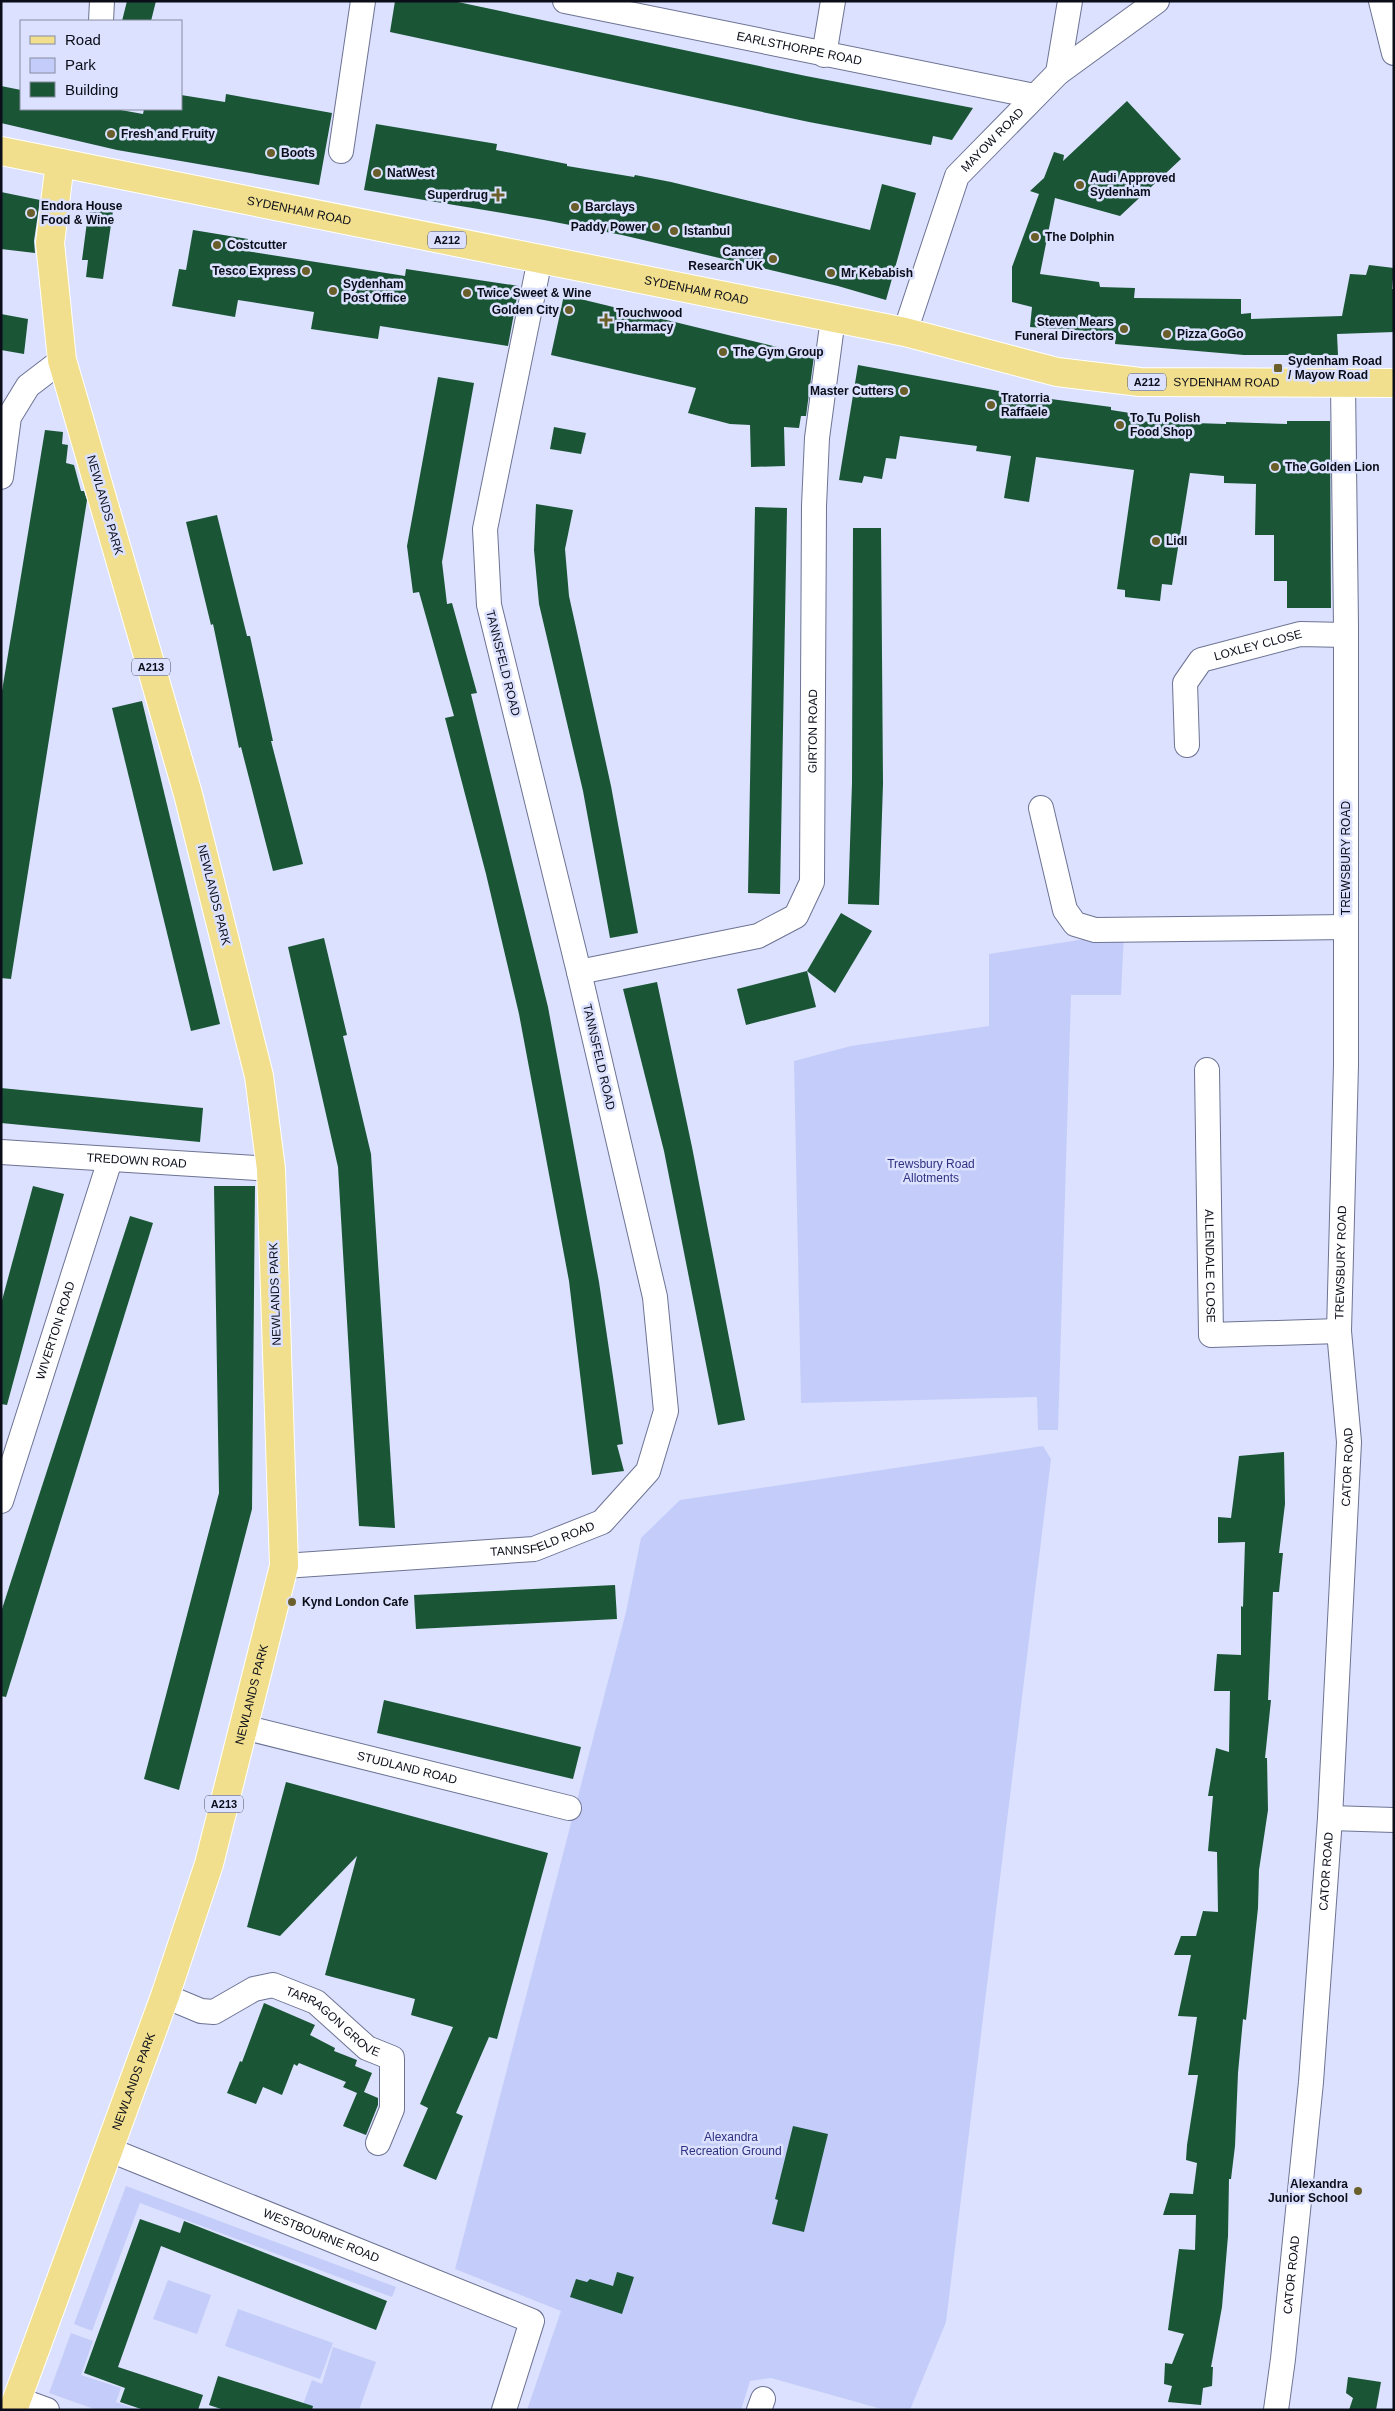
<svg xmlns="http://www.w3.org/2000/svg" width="1395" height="2411" font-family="Arial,sans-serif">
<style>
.green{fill:#c4cdf9}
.building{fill:#1a5536}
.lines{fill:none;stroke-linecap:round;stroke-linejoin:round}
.minor-casing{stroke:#6d7393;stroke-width:26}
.major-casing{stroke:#fff;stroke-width:30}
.minor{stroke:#fff;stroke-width:24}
.major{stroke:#f1df8d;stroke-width:28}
.poi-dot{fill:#6a5e2b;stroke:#dbe1fe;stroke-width:2}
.labels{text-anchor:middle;stroke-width:5;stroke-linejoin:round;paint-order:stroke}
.shield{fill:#dbe1fe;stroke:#494d5e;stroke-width:1}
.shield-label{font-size:11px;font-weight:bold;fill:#0b0d19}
.street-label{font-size:12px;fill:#0b0d19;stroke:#dbe1fe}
.poi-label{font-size:12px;font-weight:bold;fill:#0b0d19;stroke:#dbe1fe;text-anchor:start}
.park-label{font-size:12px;fill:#2f3181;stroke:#dbe1fe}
</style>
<rect width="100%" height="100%" fill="#dbe1fe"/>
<g class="green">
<path d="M1124 933 1121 995H1071L1058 1430H1038L1037 1397 801 1403 794 1061 851 1046 989 1026V954Z"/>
<path d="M1043 1446 1051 1459 946 2322 910 2410H885L771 2378 750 2381 741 2410H527L561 2311 455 2269 626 1612 641 1538 680 1500Z"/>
<path d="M126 2186 396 2287 392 2297 140 2203 92 2331 74 2324Z"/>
<path d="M168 2280 211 2295 197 2334 153 2319Z"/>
<path d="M238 2309 333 2343 320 2379 225 2346Z"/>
<path d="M71 2333 93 2341 81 2375 121 2388 116 2402 138 2410H97L49 2393Z"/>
<path d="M333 2347 376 2362 359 2410H301L312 2380 322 2384Z"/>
</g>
<g class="building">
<path d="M127 1H156L151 21H122Z"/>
<path d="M395 1H453L806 76 973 108 952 140 933 136 931 145 809 122 390 32Z"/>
<path d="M1 86 21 90V109H115L143 114 144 109H181V95L225 102 226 94 332 113 319 185 117 150 1 123Z"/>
<path d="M1127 101 1181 159 1120 216 1055 198 1040 274 1099 282 1100 287 1135 288 1134 298 1241 299V314L1251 313V319L1342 316 1350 274 1366 275 1369 265 1394 268 1392 289H1394V332L1337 334 1338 355H1244L1115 344 1116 333 1030 327 1032 307 1012 302V267L1039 194 1030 191 1044 178 1054 152 1064 155 1063 161Z"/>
<path d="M376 124 497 144 496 150 567 164V166L634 177 635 175 671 182 870 230 882 184 916 193 886 300 838 286 622 235 544 220 364 190Z"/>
<path d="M1 192 40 200 34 241 35 253 1 249Z"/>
<path d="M96 208 113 211 103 279 86 277 88 260H82L88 214Z"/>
<path d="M193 230 248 239 246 251 405 276 406 269 519 286 508 346 380 326 378 339 311 329 314 312 238 300 235 317 172 306 179 269 186 270Z"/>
<path d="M564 295 814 356 806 416H801L799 428 784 427 785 466 751 467 750 425 730 424 688 413 696 388 551 355Z"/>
<path d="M1 314 28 319 24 354 1 350Z"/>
<path d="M858 365 1021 395 1111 407V410L1130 413 1129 421 1226 424V422L1287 424V421H1330L1331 608H1287V581H1274V535H1255L1256 484 1224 483V476L1190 473 1172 585 1162 584 1160 601 1125 597V590L1117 589 1134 470 1036 457 1029 502 1004 498 1011 456 976 451 977 446 900 436 896 459 886 458 882 479 864 476 862 483 839 480Z"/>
<path d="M438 377 474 383 442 562 447 604 452 603 477 693 471 694 548 1007 599 1282 623 1444 617 1445 624 1471 592 1475 569 1281 519 1014 486 874 445 718 454 716 419 592 413 593 407 546Z"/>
<path d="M554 427 586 433 581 454 550 449Z"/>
<path d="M45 430 63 432 62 444 68 445 66 463 74 465 81 491H84L87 500 11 979 1 978V697Z"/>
<path d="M536 504 573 510 565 549 569 596 611 786 638 933 610 938 583 791 539 604 534 550Z"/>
<path d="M755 507 787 508 780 894 748 893Z"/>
<path d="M217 515 247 636H250L273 741H271L303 864 273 871 241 747 239 748 213 624 211 625 186 522Z"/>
<path d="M853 528H881L883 784 879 905 848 904 852 783Z"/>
<path d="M142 701 220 1024 191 1031 112 708Z"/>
<path d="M841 913 872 931 835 993 807 971Z"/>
<path d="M324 938 347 1035 343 1036 371 1154 395 1528 359 1526 338 1167 288 947Z"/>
<path d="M807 971 816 1007 746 1025 737 989Z"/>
<path d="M657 982 692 1147 745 1420 718 1425 664 1151 623 989Z"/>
<path d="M1 1088 203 1108 200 1142 1 1123Z"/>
<path d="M33 1186 64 1194 7 1405 1 1404V1304Z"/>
<path d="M214 1186H255L252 1509 179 1790 144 1779 219 1493Z"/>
<path d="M130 1216 153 1223 6 1697 1 1696V1612Z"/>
<path d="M1284 1452 1285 1504 1279 1553H1283L1279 1592H1273L1268 1700H1271L1265 1758H1267L1268 1810 1259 1870 1258 1908 1246 2020 1243 2019 1238 2073 1235 2146 1231 2179H1229L1228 2236 1222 2307 1211 2367H1213L1212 2386 1203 2388 1201 2405 1168 2402 1172 2386 1164 2384 1165 2363 1172 2364 1184 2334 1168 2330 1179 2249 1195 2250 1196 2215H1163L1170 2193 1193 2194 1197 2163 1186 2160 1187 2145 1198 2075H1188L1197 2017 1178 2016 1191 1955H1174L1181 1936H1196L1203 1911 1218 1912 1217 1852 1208 1851 1213 1796H1208L1216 1748 1229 1752 1230 1691H1214L1217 1654 1241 1655V1606L1243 1607 1245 1542 1218 1543V1517L1231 1518 1239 1456Z"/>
<path d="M615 1585 617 1619 416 1629 414 1595Z"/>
<path d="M384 1700 581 1747 573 1779 377 1733Z"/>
<path d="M286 1782 548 1853 497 2039 489 2037 456 2113 463 2116 436 2180 403 2166 428 2108 420 2104 453 2027 411 2015 415 1999 325 1975 357 1856 280 1936 247 1927Z"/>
<path d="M264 2003 315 2025 310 2035 335 2048 334 2051 357 2060 355 2066 372 2073 364 2092 378 2098V2105L366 2135 343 2126 357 2093 343 2087 346 2082 299 2063 297 2066 294 2064 282 2095 263 2087 256 2104 227 2093 240 2061 242 2062Z"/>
<path d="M793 2126 828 2134 804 2232 772 2224 778 2200 775 2199Z"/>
<path d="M140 2219 180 2233 184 2221 387 2301 376 2330 161 2246 118 2367 203 2395 198 2410H144L120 2402 125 2388 84 2373Z"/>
<path d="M617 2272 634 2277 622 2314 570 2297 576 2279 587 2282 590 2279 613 2286Z"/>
<path d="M218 2376 313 2406 312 2410H224L209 2405Z"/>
<path d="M1348 2377 1381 2382 1376 2410H1349L1353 2398 1346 2393Z"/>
</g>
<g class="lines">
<defs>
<g id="minor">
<path id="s1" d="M565 1 1034 96"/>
<path d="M1381 1 1394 53"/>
<path d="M101 21 102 1"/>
<path d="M824 55 833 1"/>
<path d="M1058 73 1070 1"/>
<path d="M341 151 363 1"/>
<path id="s2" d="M905 332 957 176 1058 73 1157 1"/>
<path d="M1 477 9 417 28 386 62 360"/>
<path id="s3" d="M1187 745 1185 683 1201 660 1300 634 1346 635"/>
<path d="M1041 808 1065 910 1075 924 1095 930 1346 927"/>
<path id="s4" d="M579 972 758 936 796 916 812 882 814 506 817 438 833 318"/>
<path id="s5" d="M1207 1070 1211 1335 1339 1331"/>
<path id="s6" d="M1 1152 271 1169"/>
<path id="s7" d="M1 1501 110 1160"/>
<path id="s8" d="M284 1566 534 1549 602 1522 648 1471 666 1411 655 1297 579 972 489 605 485 529 540 259"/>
<path id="s9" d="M243 1727 569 1808"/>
<path d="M1330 1818 1394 1820"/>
<path id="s10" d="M165 1996 201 2011 214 2012 254 1989 273 1985 316 2002 367 2048 392 2058V2109L378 2143"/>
<path id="s11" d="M110 2150 532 2321 504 2410"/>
<path d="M17 2399 47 2410"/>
<path d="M759 2410 763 2399"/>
<path id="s12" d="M1276 2410 1283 2359 1311 2082 1330 1818 1349 1442 1339 1331 1346 1065V626L1343 384"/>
</g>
<g id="major">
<path id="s13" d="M1 151 905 332 1057 372 1140 382 1394 383"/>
<path id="s14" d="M13 2410 165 1996 209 1864 284 1566 271 1169 259 1076 188 794 62 360 50 243 60 163"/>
</g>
</defs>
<use href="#minor" class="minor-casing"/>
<use href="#major" class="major-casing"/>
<use href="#minor" class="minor"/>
<use href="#major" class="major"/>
</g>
<g class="poi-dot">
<circle cx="111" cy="134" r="5"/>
<circle cx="271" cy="153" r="5"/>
<circle cx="377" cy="173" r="5"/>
<circle cx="1080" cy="185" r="5"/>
<path d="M495.5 187.5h5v5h5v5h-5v5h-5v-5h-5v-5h5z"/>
<circle cx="575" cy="207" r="5"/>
<circle cx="31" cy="213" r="5"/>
<circle cx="656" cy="227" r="5"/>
<circle cx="674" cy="231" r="5"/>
<circle cx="1035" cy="237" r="5"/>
<circle cx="217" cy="245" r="5"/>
<circle cx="773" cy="259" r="5"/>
<circle cx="306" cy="271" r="5"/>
<circle cx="831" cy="273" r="5"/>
<circle cx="333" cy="291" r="5"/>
<circle cx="467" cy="293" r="5"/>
<circle cx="569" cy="310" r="5"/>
<path d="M603.5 312.5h5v5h5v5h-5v5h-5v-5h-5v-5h5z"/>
<circle cx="1124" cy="329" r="5"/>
<circle cx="1167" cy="334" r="5"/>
<circle cx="723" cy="352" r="5"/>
<rect x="1273" y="363" width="10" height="10" rx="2.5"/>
<circle cx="904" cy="391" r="5"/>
<circle cx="991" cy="405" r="5"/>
<circle cx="1120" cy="425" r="5"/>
<circle cx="1275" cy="467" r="5"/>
<circle cx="1156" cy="541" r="5"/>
<circle cx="292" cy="1602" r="5"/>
<circle cx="1358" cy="2191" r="5"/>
</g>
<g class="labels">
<g class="shield">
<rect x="428" y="231.5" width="38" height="17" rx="4"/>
<rect x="1128" y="373.5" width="38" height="17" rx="4"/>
<rect x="132" y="658.5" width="38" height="17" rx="4"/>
<rect x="205" y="1795.5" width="38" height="17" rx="4"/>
</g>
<g class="shield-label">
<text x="447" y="244">A212</text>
<text x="1147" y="386">A212</text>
<text x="151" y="671">A213</text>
<text x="224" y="1808">A213</text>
</g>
<g class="street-label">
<text dy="4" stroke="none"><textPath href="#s1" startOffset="239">EARLSTHORPE ROAD</textPath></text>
<text dy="4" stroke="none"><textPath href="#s2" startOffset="215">MAYOW ROAD</textPath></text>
<text dy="4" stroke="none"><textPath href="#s13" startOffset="304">SYDENHAM ROAD</textPath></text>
<text dy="4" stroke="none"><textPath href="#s13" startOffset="709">SYDENHAM ROAD</textPath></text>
<text dy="4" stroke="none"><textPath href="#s13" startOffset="1249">SYDENHAM ROAD</textPath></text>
<text transform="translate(105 505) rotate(74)" y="4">NEWLANDS PARK</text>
<text dy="4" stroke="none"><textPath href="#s3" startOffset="149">LOXLEY CLOSE</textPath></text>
<text transform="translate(503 663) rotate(76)" y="4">TANNSFELD ROAD</text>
<text dy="4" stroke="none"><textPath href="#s4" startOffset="414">GIRTON ROAD</textPath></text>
<text transform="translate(1346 858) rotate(-90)" y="4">TREWSBURY ROAD</text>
<text transform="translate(214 895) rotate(76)" y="4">NEWLANDS PARK</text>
<text transform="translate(599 1057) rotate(77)" y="4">TANNSFELD ROAD</text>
<text dy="4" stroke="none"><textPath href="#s6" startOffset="136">TREDOWN ROAD</textPath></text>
<text dy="4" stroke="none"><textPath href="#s12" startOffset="1151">TREWSBURY ROAD</textPath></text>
<text dy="4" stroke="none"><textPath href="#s5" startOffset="196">ALLENDALE CLOSE</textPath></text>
<text transform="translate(275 1294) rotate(-92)" y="4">NEWLANDS PARK</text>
<text dy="4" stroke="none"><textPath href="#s7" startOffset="179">WIVERTON ROAD</textPath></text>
<text dy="4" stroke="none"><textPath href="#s12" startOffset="946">CATOR ROAD</textPath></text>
<text dy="4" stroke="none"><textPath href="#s8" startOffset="261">TANNSFELD ROAD</textPath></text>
<text dy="4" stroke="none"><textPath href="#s14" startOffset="755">NEWLANDS PARK</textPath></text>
<text dy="4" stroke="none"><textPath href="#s9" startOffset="169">STUDLAND ROAD</textPath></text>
<text dy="4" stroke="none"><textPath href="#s12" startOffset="541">CATOR ROAD</textPath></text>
<text dy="4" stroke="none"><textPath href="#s10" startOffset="189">TARRAGON GROVE</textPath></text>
<text dy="4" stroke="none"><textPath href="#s14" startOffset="350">NEWLANDS PARK</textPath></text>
<text dy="4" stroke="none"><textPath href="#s11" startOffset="228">WESTBOURNE ROAD</textPath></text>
<text dy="4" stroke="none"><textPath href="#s12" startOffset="136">CATOR ROAD</textPath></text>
</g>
<g class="poi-label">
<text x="121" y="138">Fresh and Fruity</text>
<text x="281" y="157">Boots</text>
<text x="387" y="177">NatWest</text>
<text x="1090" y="182">Audi Approved<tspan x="1090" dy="14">Sydenham</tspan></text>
<text x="488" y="199" text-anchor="end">Superdrug</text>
<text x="41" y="210">Endora House<tspan x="41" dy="14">Food &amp; Wine</tspan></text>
<text x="585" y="211">Barclays</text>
<text x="646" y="231" text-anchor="end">Paddy Power</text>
<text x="684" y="235">Istanbul</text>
<text x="1045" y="241">The Dolphin</text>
<text x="227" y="249">Costcutter</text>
<text x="763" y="256" text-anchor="end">Cancer<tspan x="763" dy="14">Research UK</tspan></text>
<text x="296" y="275" text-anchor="end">Tesco Express</text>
<text x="841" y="277">Mr Kebabish</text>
<text x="343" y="288">Sydenham<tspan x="343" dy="14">Post Office</tspan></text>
<text x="477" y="297">Twice Sweet &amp; Wine</text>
<text x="559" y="314" text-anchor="end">Golden City</text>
<text x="616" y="317">Touchwood<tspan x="616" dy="14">Pharmacy</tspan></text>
<text x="1114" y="326" text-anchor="end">Steven Mears<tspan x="1114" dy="14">Funeral Directors</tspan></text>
<text x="1177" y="338">Pizza GoGo</text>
<text x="733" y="356">The Gym Group</text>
<text x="1288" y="365">Sydenham Road<tspan x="1288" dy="14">/ Mayow Road</tspan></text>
<text x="894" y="395" text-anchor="end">Master Cutters</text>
<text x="1001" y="402">Tratorria<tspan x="1001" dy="14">Raffaele</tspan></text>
<text x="1130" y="422">To Tu Polish<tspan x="1130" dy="14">Food Shop</tspan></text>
<text x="1285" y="471">The Golden Lion</text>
<text x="1166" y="545">Lidl</text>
<text x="302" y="1606">Kynd London Cafe</text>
<text x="1348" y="2188" text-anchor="end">Alexandra<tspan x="1348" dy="14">Junior School</tspan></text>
</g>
<g class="park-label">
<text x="931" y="1168">Trewsbury Road<tspan x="931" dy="14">Allotments</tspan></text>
<text x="731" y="2141">Alexandra<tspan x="731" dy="14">Recreation Ground</tspan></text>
</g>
</g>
<rect width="1395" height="2411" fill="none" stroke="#0b0d19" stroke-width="5"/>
<rect x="20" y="20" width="162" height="90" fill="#dbe1fe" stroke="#888ca2"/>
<rect x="30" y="36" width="25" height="8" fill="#f1df8d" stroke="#888ca2"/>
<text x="65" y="45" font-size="15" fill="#0b0d19">Road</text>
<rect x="30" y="58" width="25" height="15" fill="#c4cdf9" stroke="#888ca2"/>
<text x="65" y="70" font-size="15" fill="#0b0d19">Park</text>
<rect x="30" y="82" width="25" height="15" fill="#1a5536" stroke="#888ca2"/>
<text x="65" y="95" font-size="15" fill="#0b0d19">Building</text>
</svg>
